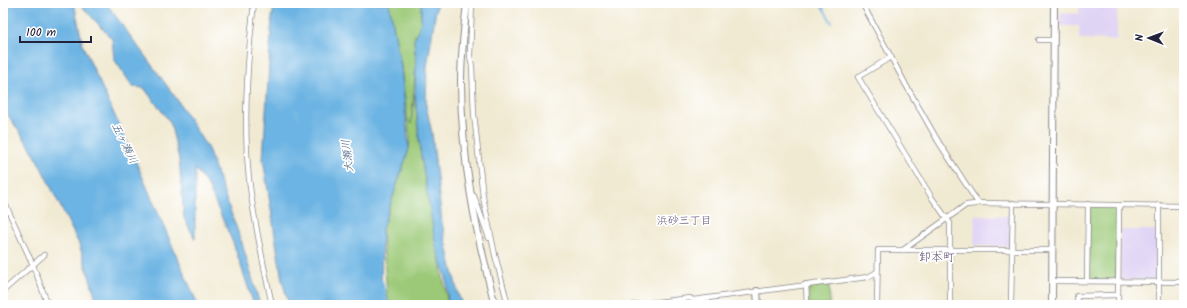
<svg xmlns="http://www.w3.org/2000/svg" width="1187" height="308" font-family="Kalam,'Klee One',sans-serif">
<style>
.built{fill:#e0d4f4}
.green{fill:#9bc977;stroke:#5e7659}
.water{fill:#6cb4e3;stroke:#476b8f}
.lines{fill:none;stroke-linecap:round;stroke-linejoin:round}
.stream{stroke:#6cb4e3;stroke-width:1.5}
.river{stroke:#6cb4e3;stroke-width:8}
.street-casing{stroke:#8a8687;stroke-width:6}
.secondary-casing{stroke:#8a8687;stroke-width:8}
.street{stroke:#fff;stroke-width:4.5}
.secondary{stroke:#fff;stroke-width:6}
.labels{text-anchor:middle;stroke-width:3.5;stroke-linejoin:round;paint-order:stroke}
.water-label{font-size:11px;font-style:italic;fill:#405c7e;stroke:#fff}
.neighbourhood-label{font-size:11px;fill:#5c5071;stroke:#fff}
.quarter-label{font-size:12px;fill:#5c5071;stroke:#fff}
</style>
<rect width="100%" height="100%" fill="#fff"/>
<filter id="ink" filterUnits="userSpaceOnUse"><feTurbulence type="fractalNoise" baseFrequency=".025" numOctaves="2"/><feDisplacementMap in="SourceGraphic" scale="8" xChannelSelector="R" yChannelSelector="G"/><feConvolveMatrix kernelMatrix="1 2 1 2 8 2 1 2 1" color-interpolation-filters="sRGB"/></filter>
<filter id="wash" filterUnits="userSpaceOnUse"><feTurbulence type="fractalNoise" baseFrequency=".012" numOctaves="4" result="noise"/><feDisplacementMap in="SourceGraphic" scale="16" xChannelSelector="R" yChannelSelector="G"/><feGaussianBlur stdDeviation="0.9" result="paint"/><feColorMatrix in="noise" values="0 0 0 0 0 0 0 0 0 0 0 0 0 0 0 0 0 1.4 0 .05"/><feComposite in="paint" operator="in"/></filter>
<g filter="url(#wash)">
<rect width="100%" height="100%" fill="#f1ead3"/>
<g class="built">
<path d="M1080 3H1117V40L1079 39V26H1060V13L1079 14Z"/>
<path d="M975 215 1011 216 1010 246H974Z"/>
<path d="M1120 230H1158L1157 273 1156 280H1120Z"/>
</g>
<g class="green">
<path d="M389 3H421V22L414 40 416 62 411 124 415 94 420 150 448 305H390L387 295 382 229 409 149 410 139 401 67Z"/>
<path d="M1089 206 1117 207 1116 280H1088Z"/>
<path d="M829 284 830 305H809L808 287Z"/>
</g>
<g class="water">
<path d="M3 3H74L83 46 136 162 198 305H98L79 244 34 153 3 108Z"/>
<path d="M79 3H106L176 98 208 149 242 243 260 305H254L234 245 208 186 195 169V239L184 218 179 159 170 122 144 88 133 87 114 59 112 39Z"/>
<path d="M275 3H389L401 67 409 149 382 229 381 305H289L282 280 263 159 272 17Z"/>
<path d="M421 3H437L427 67 426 106 432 133 442 223 458 294 462 305H448V304L446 277 436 247 420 150 415 94 416 62 414 40 421 22Z"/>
</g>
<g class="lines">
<path class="stream" d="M820 3 832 23"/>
<path class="river" d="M379 282 385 305"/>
</g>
</g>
<g filter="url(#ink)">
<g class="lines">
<defs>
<g id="street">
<path d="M254 3C247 61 243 121 249 179 254 222 263 263 272 305"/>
<path d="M472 3 470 56 472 66 474 114 483 197 495 255 508 305"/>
<path d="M862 3 906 85 938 141 978 203 1184 206"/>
<path d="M1039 40H1054"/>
<path d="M891 57 858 77 932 198 950 223V305"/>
<path d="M471 194 474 196 489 238"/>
<path d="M3 199 33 265 48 305"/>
<path d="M903 250 966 205 976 204 978 203"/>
<path d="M1052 281 1184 282"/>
<path d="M1087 281 1088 204"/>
<path d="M806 284 807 305"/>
<path d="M3 291 44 255"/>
<path d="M633 305 690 298 693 300 868 277 877 272"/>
<path d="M877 305 878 250H1053"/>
<path d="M1011 305 1013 203"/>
<path d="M1077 305V296L1118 295"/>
<path d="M1118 305 1119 205"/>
<path d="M1159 305V205"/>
</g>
<g id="secondary">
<path d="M467 3C464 29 461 56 461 82 461 158 476 233 495 305"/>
<path d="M757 291 758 305"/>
<path d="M1052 305 1054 3"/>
</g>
</defs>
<use href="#street" class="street-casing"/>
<use href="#secondary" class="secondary-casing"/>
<use href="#street" class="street"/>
<use href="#secondary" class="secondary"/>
</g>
</g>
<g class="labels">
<g class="water-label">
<text transform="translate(125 143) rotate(64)" y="4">五ヶ瀬川</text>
<text transform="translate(347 156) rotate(-97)" y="4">大瀬川</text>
</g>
<g class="neighbourhood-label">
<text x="684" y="224">浜砂三丁目</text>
</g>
<g class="quarter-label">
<text x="937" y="261">卸本町</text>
</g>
</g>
<rect width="1187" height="308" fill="none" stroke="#fff" stroke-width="16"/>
<g transform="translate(1149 38) rotate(271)" stroke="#ffffff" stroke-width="3" paint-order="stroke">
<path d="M0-3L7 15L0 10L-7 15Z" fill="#22223b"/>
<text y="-6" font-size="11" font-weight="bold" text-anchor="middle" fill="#22223b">N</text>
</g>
<path d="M20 36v6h71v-6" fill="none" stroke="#22223b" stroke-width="2"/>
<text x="26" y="36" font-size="12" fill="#22223b" stroke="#ffffff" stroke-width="3" paint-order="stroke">100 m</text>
</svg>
